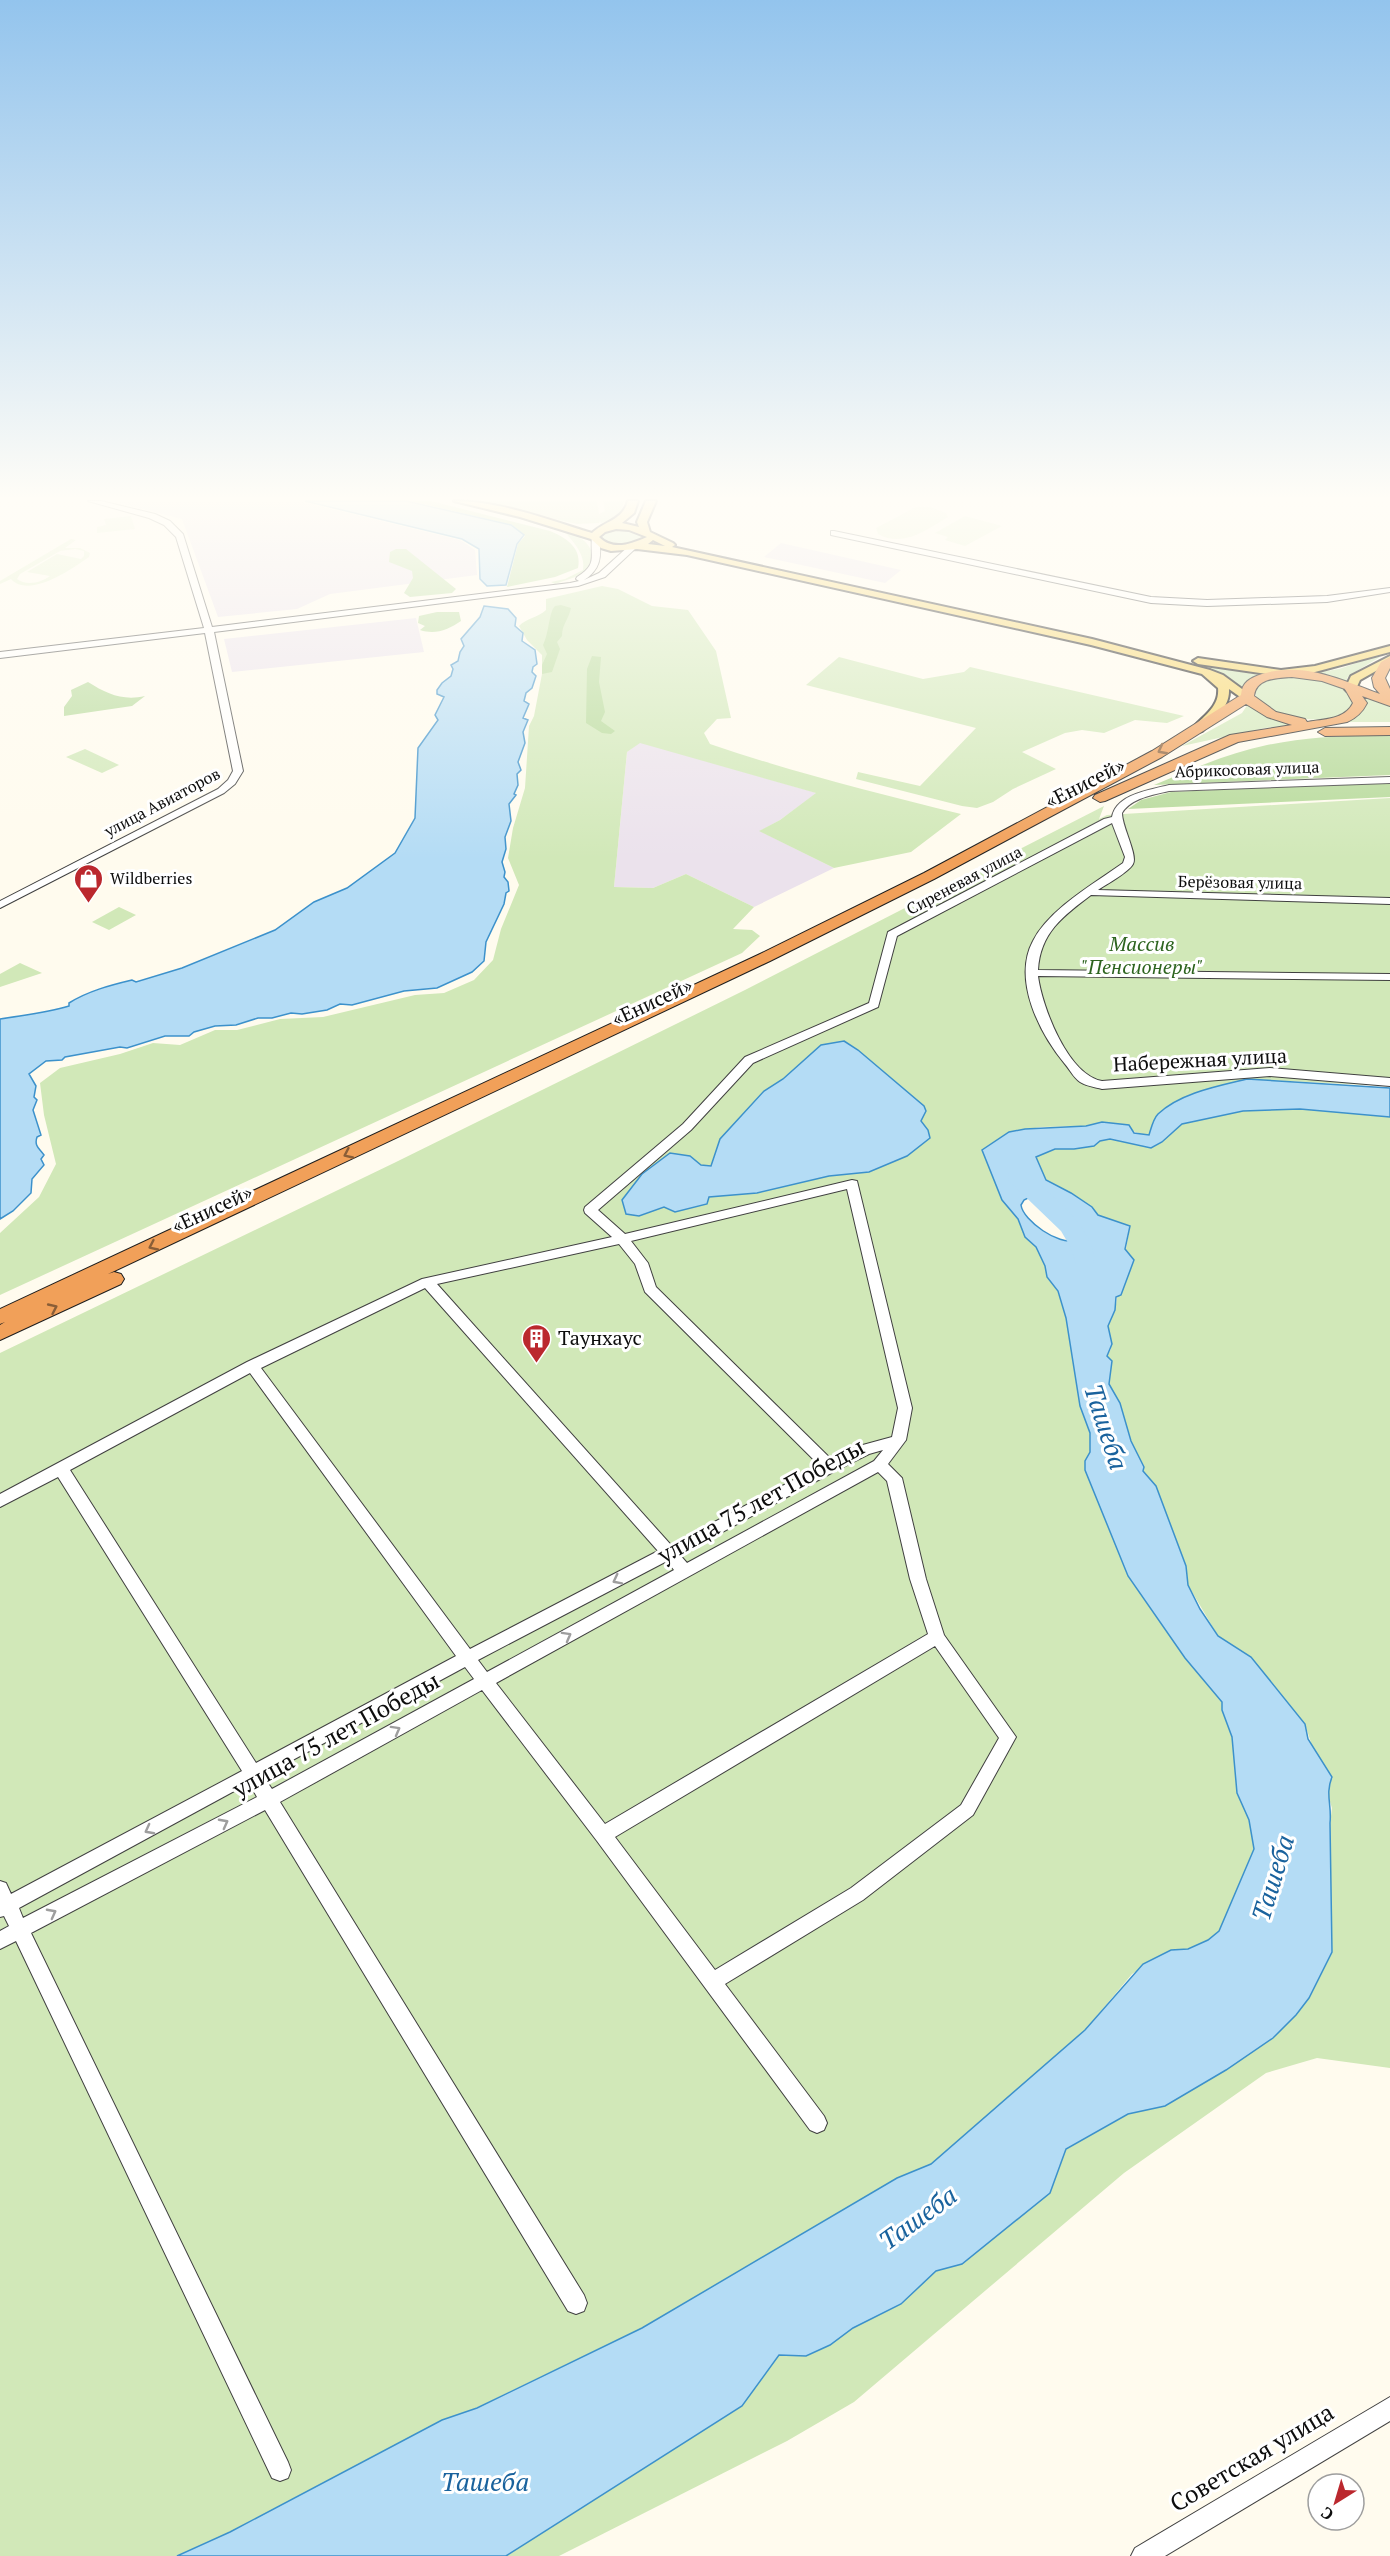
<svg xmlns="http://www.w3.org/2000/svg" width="1390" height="2556" font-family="'PT Serif',serif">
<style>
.industrial{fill:#ebe2ec}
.green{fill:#d1e8b8}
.forest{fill:#b5d998}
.pitch{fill:#e2f0ca;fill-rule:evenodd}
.water{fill:#b4dcf5;stroke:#3c91cb;stroke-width:1.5;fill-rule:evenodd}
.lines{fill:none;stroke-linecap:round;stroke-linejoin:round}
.river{fill:#b4dcf5;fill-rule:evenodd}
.minor-casing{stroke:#404040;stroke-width:2}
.major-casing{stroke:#1e1e1e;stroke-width:4}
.highway-casing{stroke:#1e1e1e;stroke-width:2}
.minor{fill:#fff;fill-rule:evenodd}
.major{fill:#f6d467;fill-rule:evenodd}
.highway{fill:#f1a059;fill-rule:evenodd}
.oneway{stroke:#8a5e37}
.oneway2{stroke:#9e9e9e}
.labels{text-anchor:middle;stroke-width:6;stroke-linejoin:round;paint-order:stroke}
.far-street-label{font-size:16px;fill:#0d0d0d;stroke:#fff}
.far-poi-label{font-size:16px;fill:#0d0d0d;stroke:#fff;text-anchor:start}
.street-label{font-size:20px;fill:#0d0d0d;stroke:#fff}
.park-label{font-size:20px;font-style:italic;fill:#2d641f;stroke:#fff}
.poi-label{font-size:20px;fill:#0d0d0d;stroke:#fff;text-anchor:start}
.near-street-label{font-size:24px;fill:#0d0d0d;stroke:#fff}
.near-water-label{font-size:26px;font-style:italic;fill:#19629d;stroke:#fff}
</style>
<rect width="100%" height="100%" fill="#fffbee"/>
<g class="industrial">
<path d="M112 501H298L460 540 475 550 477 575 330 594 297 609 218 617 182 519Z"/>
<path d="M781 543 901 570 885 583 764 557Z"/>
<path d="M416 618 424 652 232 672 224 639Z"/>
<path d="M640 742 817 793 780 820 760 831 834 868 754 907 686 874 653 888 614 887 627 752Z"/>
</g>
<g class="green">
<path d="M472 501H597L599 514 605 511 603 501H624L621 514 617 518 601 523 600 521 599 523 577 524Z"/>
<path d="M621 529 641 533 643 538C633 548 612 548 601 539V536L607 531Z"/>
<path d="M563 530C580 535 595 545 593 564L581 575 555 584 551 582 565 579 583 570C586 555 573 541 563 530Z"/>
<path d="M602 586 618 589 652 606 688 610 716 651 731 718 717 719 704 733 710 744C792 772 876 793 961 814L911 852 834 868 759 831 780 820 816 793 640 743 627 752 614 887 653 888 686 874 754 907 733 929 752 930 760 936 742 953 0 1295V1233L39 1197 56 1164 44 1115 40 1083 60 1068 120 1054 153 1043 180 1045 215 1030H237L280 1019 323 1017 415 995 444 993 474 980 493 960 501 929 519 885 508 858 513 828 525 788 529 726 534 716 542 674V655L527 640 519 626C527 618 537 618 546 610V599Z"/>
<path d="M1377 656 1380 657 1350 675 1347 678V684L1315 673 1339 669Z"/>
<path d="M839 657 923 679 964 672 970 667 1184 716 1167 723 1135 720 1104 733 1082 730 1065 733 1022 752 1056 769 1013 789 993 802 977 808 962 806 856 779 858 772 920 786 976 728 806 685Z"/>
<path d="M1191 663 1260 675 1248 681 1241 689C1227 675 1210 670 1191 663Z"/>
<path d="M1297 677C1316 679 1350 681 1353 705 1335 730 1273 720 1256 697L1255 690C1265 676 1282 678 1297 677Z"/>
<path d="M1364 697 1390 705V722H1346C1359 716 1368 711 1364 697Z"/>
<path d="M1248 704 1272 718 1299 724 1265 728 1182 746 1242 713Z"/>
<path d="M85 749 119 765 102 773 66 757Z"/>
<path d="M1390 798V1086L1247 1079 1218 1086 1176 1102 1152 1125 1149 1136 1102 1122 1086 1126 1041 1127 1009 1132 982 1150 1002 1200 1018 1219 1025 1237 1036 1247 1046 1266 1047 1277 1058 1291 1066 1318 1080 1406 1090 1433V1452L1085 1461V1470L1128 1576 1185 1658 1222 1702V1710L1232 1737 1237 1793 1249 1820 1254 1849 1219 1931 1208 1940 1188 1949 1171 1950 1132 1974 1085 2030 931 2164 897 2178 642 2328 476 2408 442 2420 230 2532 177 2556H0V1353L394 1163 745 990 1104 806 1099 819 1107 815Z"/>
<path d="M119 907 136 915 109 930 92 922Z"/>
<path d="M20 963 42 973 0 987V974Z"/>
<path d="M1300 1109 1390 1117V2068L1317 2058 1266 2073 1124 2173 854 2402 787 2441 559 2556H506L742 2406 779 2355 806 2356 830 2345 853 2328 901 2304 936 2271 962 2264 1050 2193 1066 2149 1128 2114 1165 2106 1226 2070 1273 2038 1296 2015 1309 1998 1331 1943 1330 1823 1332 1808 1305 1724 1231 1645 1218 1636 1188 1585 1186 1566 1156 1486 1143 1471 1144 1466 1131 1441 1120 1403 1109 1384 1112 1361 1107 1356 1111 1349 1108 1326 1115 1310 1130 1227 1098 1215 1046 1180 1036 1157 1055 1149H1074L1093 1146 1100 1141 1110 1139 1151 1148 1162 1142 1182 1124 1243 1111Z"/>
</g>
<g class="forest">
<path d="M411 501H431L550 531C567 538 582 548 578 568L555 577 507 587 518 544 525 536 512 525Z"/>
<path d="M396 549H406L456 589 452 593 410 597 404 593 413 578 412 571 389 562 390 552Z"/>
<path d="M561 605 571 608C569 619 562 624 562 636L557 642 560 649 552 672 542 674V665L547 654 543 645C549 634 549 611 555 606Z"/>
<path d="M437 612H459L461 621C448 630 435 635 420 630L425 626 418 623 419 616Z"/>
<path d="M592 656 601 657 599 682 605 712 601 721 615 731 611 734 602 733 586 723 587 669Z"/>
<path d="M88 682C107 694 123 701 145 696L132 706 64 716V707L72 696 71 690Z"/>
<path d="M1372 735H1390V775L1154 785C1190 770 1228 753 1267 745 1302 738 1337 736 1372 735Z"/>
<path d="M1390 782V797L1128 809 1141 800 1171 792Z"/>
</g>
<g class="pitch">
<path d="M916 507H930L946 513 948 517C926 530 903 548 878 534L876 528Z"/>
<path d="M131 516 135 529 97 533V527L106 525 104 519Z"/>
<path d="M965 516 1002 526 965 546 945 540 948 537 935 533Z"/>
<path d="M71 539 76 540 65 548H80L90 553 89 557C72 569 29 599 11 579L0 584V581ZM75 549 84 551V556L81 559 57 554 27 572 50 576C41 583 26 586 17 579L20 574 60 551Z"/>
</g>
<g class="water">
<path d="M305 501H406L511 525 524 535 517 544 506 585 487 586 480 579 479 549 462 539Z"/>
<path d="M484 606 508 609 516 618 515 626 523 633 522 641 535 650 537 664 533 667 532 672 536 676 532 688 526 693 524 701 529 704 523 718 528 720 523 732 525 743 518 762 521 770 517 774 518 785 514 794 516 795 509 804 511 821 505 837 506 849 502 862 505 872 504 877 508 882 509 891 506 893 504 904 486 942 484 961 472 972 437 988 404 991 352 1005 340 1004 327 1010 302 1014 291 1013 272 1018H258L236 1025 215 1026 194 1032 189 1036H165L127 1048 120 1047 65 1057 62 1060 46 1061 29 1074 36 1086 34 1097 37 1100 33 1110 41 1135 37 1137C34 1146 39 1148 44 1155L41 1159 44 1165 32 1179 31 1193 13 1211 0 1219V1019C23 1015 46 1013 69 1006V1003C88 991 111 985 132 980L136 982 182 968 275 930 314 902 347 888 395 853 415 818 418 748 438 720 435 715 444 697 437 694V690L442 683 451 676 453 669 451 665 458 661 460 652 464 646 461 639 480 617Z"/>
<path d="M844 1041 858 1050 924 1106 926 1111 921 1121 928 1130 930 1138 907 1156 869 1172 829 1176 757 1193 709 1197 707 1204 675 1212 664 1207 639 1216 626 1214 622 1200 642 1174 670 1153 690 1156 701 1165 711 1166 720 1139 764 1091 783 1079 821 1045Z"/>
<path d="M1247 1079 1390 1088V1117L1300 1109 1243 1111 1182 1124 1162 1142 1151 1148 1110 1139 1100 1141 1094 1146 1074 1149H1055L1036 1157 1046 1180 1071 1193 1092 1207 1098 1215 1130 1226 1125 1249 1134 1260 1121 1295 1116 1297 1115 1310 1108 1326 1112 1344 1107 1356 1112 1361 1109 1384 1120 1403 1131 1441 1144 1467 1143 1471 1156 1486 1186 1566 1188 1585 1200 1609 1218 1636 1251 1657 1305 1724 1308 1739 1332 1777C1325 1794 1332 1805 1330 1823L1332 1952 1309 1998 1296 2015 1273 2038 1226 2070 1165 2106 1128 2114 1066 2149 1050 2193 962 2264 936 2271 901 2304 853 2328 830 2345 806 2356 779 2355 742 2406 506 2556H177L230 2532 442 2420 477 2408 642 2328 897 2178 931 2164 1085 2030 1143 1964 1171 1950 1188 1949 1208 1940 1219 1931 1254 1849 1249 1820 1237 1793 1232 1737 1222 1710V1702L1185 1658 1128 1576 1085 1470V1461L1090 1452V1433L1080 1406 1066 1318 1058 1291 1047 1277 1045 1266 1036 1247 1025 1237 1018 1219 1002 1200 982 1150 1009 1132 1025 1129 1086 1126 1102 1122 1129 1125 1134 1133 1149 1135C1151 1129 1153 1119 1158 1114 1180 1093 1218 1086 1247 1079ZM1030 1197C1050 1196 1081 1217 1074 1240 1060 1246 1023 1221 1021 1205L1024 1200Z"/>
</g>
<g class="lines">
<path class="river" d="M1018 1170 1026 1172C1052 1197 1088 1221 1095 1259L1092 1264 1084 1266 1076 1264 1071 1248 1061 1231 1010 1182 1007 1177 1010 1172Z"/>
<defs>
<g id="minor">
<path d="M88 501H101L155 514 170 521 183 534 212 627 570 583 579 581 576 579 577 577C598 564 590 557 592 537L599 539C602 557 600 570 584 580L599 573 630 545 637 547 605 577 578 586 214 632 243 771 235 784 224 793 0 908V901L218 789 228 780 233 771 205 633 0 658V652L204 628 176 537 164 525 149 518Z"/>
<path d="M834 531 1151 597 1207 600 1327 596 1390 588V592L1327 602 1207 606 1151 603 831 535V531Z"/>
<path d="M1390 777V783L1169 791C1153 795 1131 798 1122 813 1122 827 1138 855 1133 864 1129 872 1107 884 1098 890L1390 898V904L1091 895C1063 916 1040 933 1038 970L1390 974V980L1038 976C1042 1007 1068 1075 1102 1081L1270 1068 1390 1078V1086L1270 1076 1102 1089C1095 1087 1086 1086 1080 1082 1074 1078 1070 1070 1065 1064 1040 1034 1012 980 1033 941 1049 909 1095 883 1123 863L1125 857 1112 823 897 936 878 1007 753 1063 691 1130 598 1210 625 1234 852 1180 857 1181 912 1408 906 1440 888 1464 902 1478 926 1579 944 1635 1016 1737 973 1815 863 1900 725 1984 824 2116 827 2123 824 2130 817 2133 810 2130 597 1841 482 1690 280 1802 584 2295 587 2303 584 2311 576 2314 568 2311 265 1810 31 1933 288 2462 291 2470 288 2478 280 2481 272 2478 16 1941 0 1949V1931L9 1926 4 1916 0 1917V1881L6 1883 11 1894 242 1771 58 1477 0 1507V1494L247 1362 422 1279 612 1237 585 1213 584 1210 585 1207 683 1124 745 1057 869 1003 888 932 1104 819 1112 817C1116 794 1150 790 1169 785ZM847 1189 898 1408 892 1437 859 1446 832 1460 656 1287 648 1263 631 1241ZM619 1244 635 1264 645 1292 820 1466 671 1545 437 1284ZM425 1288 658 1551 470 1649 261 1368ZM250 1373 456 1656 256 1763 70 1470ZM883 1450 874 1461 687 1563 680 1555 835 1471 869 1454ZM878 1472 887 1481 910 1579 928 1634 605 1824 496 1683ZM667 1561 674 1570 487 1672 478 1660ZM935 1646 999 1738 961 1805 851 1888 715 1970 615 1837ZM465 1667 474 1679 272 1789 263 1776ZM249 1783 257 1797 23 1918 19 1908Z"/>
<path d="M1390 2397V2421L1165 2556H1131L1135 2548Z"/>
</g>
<g id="major">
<path d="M454 501C501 501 548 520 592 533 606 520 622 521 628 501H638L634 513 622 523 639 527 637 522 646 501H656L647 522 650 532 673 543 675 545 672 547 1092 639 1210 670 1223 675 1253 697 1251 699H1243L1229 689C1230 708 1214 719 1202 731L1198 732 1192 729C1203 716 1220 707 1218 688L1202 674 1091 645 687 555 637 549 611 551 601 548 591 539 520 517ZM616 529 629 530 647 537C631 544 613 551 599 537L605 532ZM653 540 665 546 648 544Z"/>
<path d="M1390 646V652L1315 672 1281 676 1198 664 1193 661 1198 658 1281 670 1315 666Z"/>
<path d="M1390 656V663L1360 680 1355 691H1347L1345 689 1351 676Z"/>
</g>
<g id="highway">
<path d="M1390 657V668L1385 678 1390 689V706L1362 696 1367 703C1362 713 1356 718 1347 722L1238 742 1105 801 1100 802 1093 798 1095 795 1230 735 1292 725 1267 717 1246 704 1162 757 934 879 770 961 108 1274 114 1272 121 1274 124 1279 121 1284 0 1340V1325L5 1322 0 1324V1309L758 955 924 873 1152 751 1241 695C1242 682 1250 678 1262 674 1303 661 1342 680 1380 694L1374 687 1372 678 1381 662ZM1292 677 1322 681 1345 689 1353 703C1345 720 1323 719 1307 722L1305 719 1276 712 1254 696C1256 678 1277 678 1292 677Z"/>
<path d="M1390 727V735L1325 736 1318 732 1325 728Z"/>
</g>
</defs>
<use href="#minor" class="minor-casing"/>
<use href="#major" class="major-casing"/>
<use href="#highway" class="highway-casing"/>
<use href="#minor" class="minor"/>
<use href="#major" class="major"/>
<use href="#highway" class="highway"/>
</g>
<defs><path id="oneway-chevron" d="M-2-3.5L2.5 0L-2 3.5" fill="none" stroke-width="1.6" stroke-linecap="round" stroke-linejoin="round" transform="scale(1.5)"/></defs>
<g class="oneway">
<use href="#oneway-chevron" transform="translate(1162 750) rotate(152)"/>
<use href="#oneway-chevron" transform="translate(348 1154) rotate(155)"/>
<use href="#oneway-chevron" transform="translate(153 1246) rotate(155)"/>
<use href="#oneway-chevron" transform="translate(53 1308) rotate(-25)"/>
</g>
<g class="oneway2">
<use href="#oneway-chevron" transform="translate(617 1580) rotate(153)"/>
<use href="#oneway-chevron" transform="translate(567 1636) rotate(-29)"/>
<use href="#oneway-chevron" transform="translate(396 1730) rotate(-29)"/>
<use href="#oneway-chevron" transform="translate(224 1823) rotate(-28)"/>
<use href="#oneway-chevron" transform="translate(149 1830) rotate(152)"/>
<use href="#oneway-chevron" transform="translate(52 1913) rotate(-28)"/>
</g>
<linearGradient id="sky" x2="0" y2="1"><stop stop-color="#93c4ed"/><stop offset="0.58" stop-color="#fffdf7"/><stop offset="1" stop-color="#fffdf7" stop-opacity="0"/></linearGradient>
<rect width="1390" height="859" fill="url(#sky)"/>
<defs>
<symbol id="shop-pin" viewBox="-11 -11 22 30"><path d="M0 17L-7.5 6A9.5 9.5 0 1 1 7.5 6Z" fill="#bb282e" stroke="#fff"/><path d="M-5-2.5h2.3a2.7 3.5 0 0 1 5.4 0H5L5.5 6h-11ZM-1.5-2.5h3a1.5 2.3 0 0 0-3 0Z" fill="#fff"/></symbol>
<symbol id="building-pin" viewBox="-11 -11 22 30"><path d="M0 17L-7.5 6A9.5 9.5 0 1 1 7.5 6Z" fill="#bb282e" stroke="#fff"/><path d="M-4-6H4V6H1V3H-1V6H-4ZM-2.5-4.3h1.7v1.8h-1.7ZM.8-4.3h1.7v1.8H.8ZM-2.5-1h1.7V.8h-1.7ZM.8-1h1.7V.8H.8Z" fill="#fff"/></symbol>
</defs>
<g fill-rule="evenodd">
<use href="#shop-pin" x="72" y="862" width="33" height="45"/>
<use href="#building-pin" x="520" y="1322" width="33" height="45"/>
</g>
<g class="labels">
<g class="far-street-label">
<text transform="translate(1247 769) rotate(-2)" y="6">Абрикосовая улица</text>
<text transform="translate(162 802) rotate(-28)" y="6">улица Авиаторов</text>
<text transform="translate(964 880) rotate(-28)" y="6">Сиреневая улица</text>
<text transform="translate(1240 882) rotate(1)" y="6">Берёзовая улица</text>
</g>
<g class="far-poi-label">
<text x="110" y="884">Wildberries</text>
</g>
<g class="street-label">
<text transform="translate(1085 783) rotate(-27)" y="7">«Енисей»</text>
<text transform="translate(652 1002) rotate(-25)" y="7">«Енисей»</text>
<text transform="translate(1200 1060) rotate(-3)" y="7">Набережная улица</text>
<text transform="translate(212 1209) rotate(-25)" y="7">«Енисей»</text>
</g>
<g class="park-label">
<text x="1142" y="951">Массив<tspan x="1142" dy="23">"Пенсионеры"</tspan></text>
</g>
<g class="poi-label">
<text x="558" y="1345">Таунхаус</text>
</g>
<g class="near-street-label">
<text transform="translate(761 1501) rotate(-29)" y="8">улица 75 лет Победы</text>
<text transform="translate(336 1735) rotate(-29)" y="8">улица 75 лет Победы</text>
<text transform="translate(1252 2458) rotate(-31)" y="8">Советская улица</text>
</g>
<g class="near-water-label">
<text transform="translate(1106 1427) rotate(72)" y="9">Ташеба</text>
<text transform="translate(1273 1878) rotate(-73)" y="9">Ташеба</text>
<text transform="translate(918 2218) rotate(-36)" y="9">Ташеба</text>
<text x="485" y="2491">Ташеба</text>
</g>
</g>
<g transform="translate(1336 2502) rotate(217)"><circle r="28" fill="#ffffff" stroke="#9e9e9e" stroke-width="1.5"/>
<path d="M0-4.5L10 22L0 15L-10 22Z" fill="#bb282e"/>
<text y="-9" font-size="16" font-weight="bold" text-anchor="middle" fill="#0d0d0d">С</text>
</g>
</svg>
